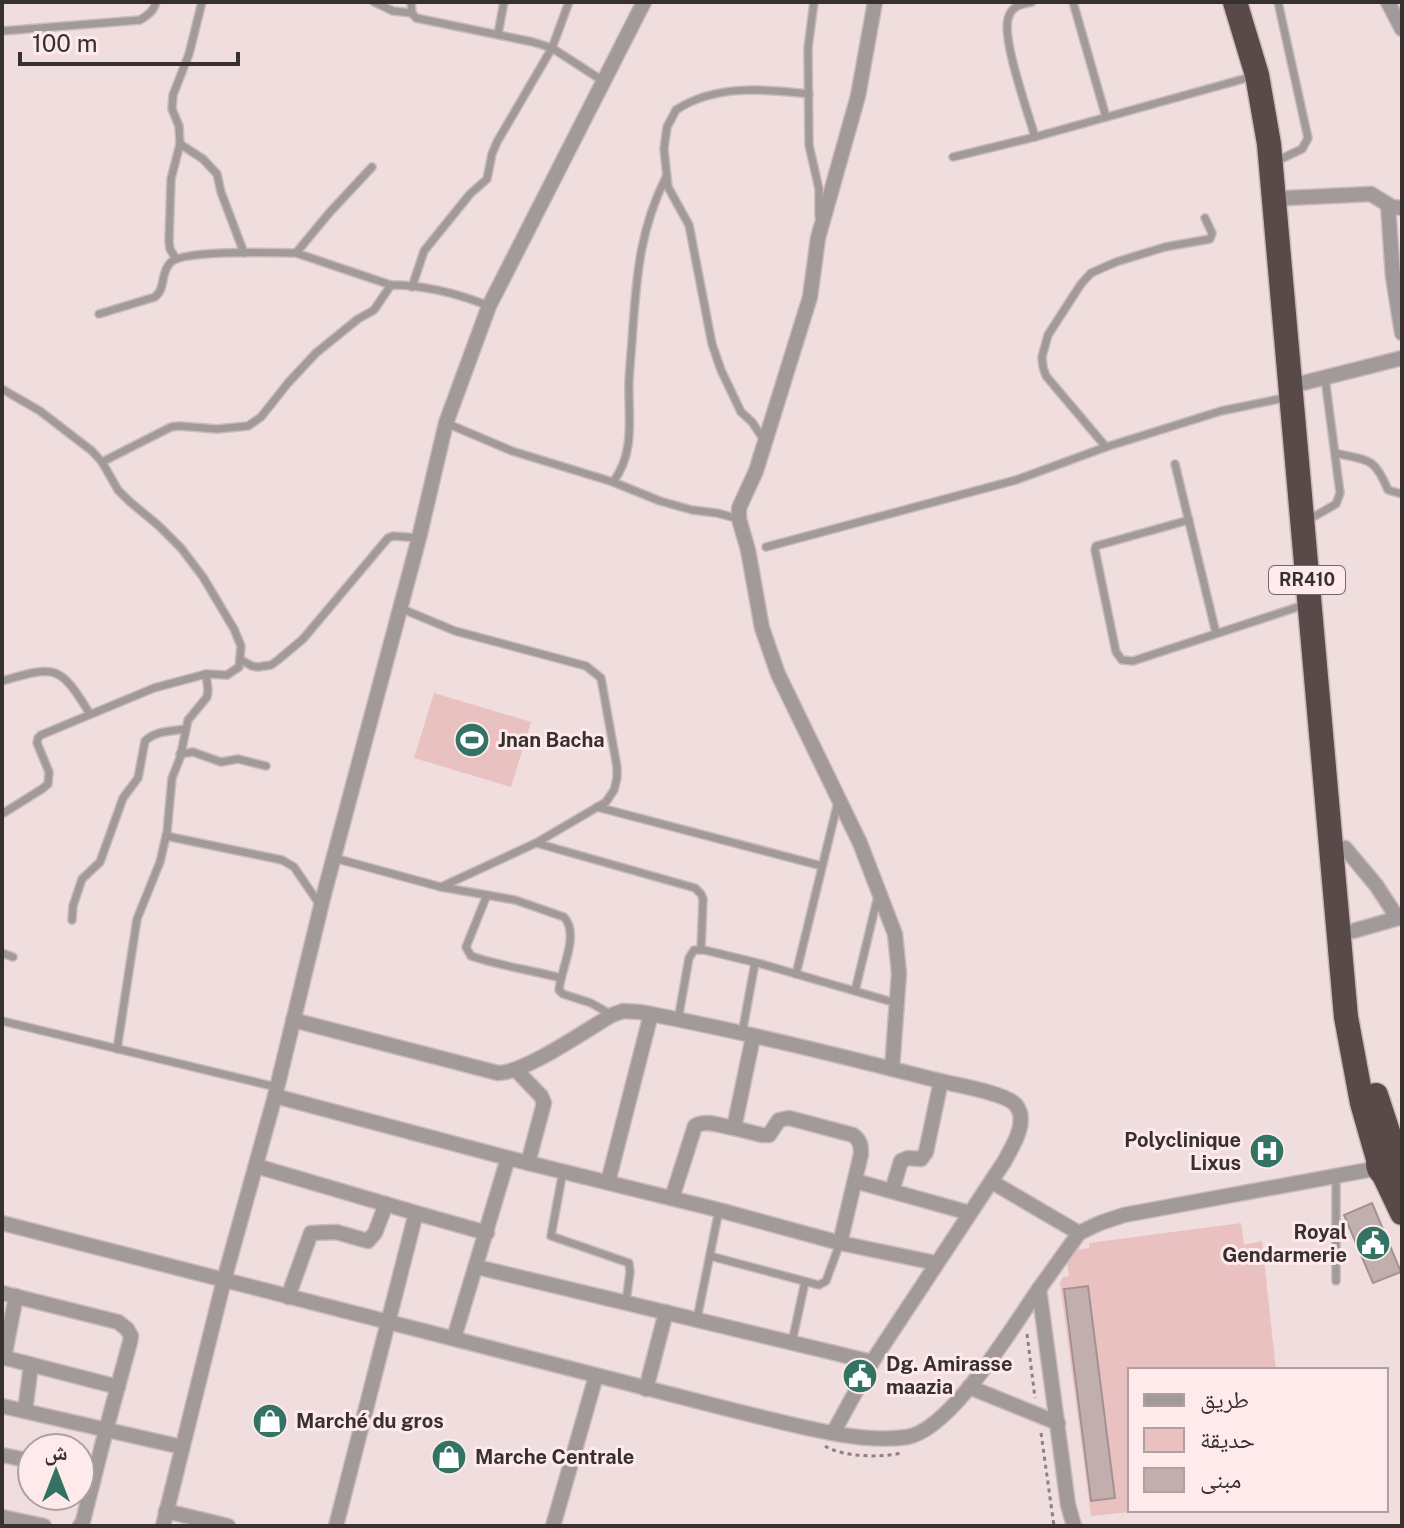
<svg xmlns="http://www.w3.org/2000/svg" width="1404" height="1528" font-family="'Public Sans','Noto Naskh Arabic',sans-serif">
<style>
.green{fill:#eac1c1}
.building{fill:#c1afae;stroke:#a49292;stroke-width:2}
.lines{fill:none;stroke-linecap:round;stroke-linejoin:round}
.lane-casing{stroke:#cbbaba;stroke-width:10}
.street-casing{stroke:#cbbaba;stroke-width:17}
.highway-casing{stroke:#cbbaba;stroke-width:27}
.path{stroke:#8e8181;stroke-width:3;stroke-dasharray:4 4;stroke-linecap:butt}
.lane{stroke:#a29a9a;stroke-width:7}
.street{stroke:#a29a9a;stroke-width:14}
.highway{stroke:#594949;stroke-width:24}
.labels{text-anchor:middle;stroke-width:6;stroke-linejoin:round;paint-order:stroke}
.shield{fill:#feeaea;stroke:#736868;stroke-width:2}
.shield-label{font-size:18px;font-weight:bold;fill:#373030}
.poi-label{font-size:20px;font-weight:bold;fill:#373030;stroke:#feeaea;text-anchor:start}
</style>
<rect width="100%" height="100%" fill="#f0dddd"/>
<g class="green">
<path d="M434 693 531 722 511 787 414 758Z"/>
<path d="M1241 1223 1244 1245 1262 1241 1276 1370H1130V1510H1150L1091 1516 1060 1283 1063 1277 1069 1276 1067 1262 1076 1250 1089 1248V1243Z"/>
</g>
<g class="building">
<path d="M1372 1203 1401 1272 1373 1283 1344 1215Z"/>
<path d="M1088 1286 1115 1498 1091 1501 1064 1289Z"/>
</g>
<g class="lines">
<defs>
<g id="lane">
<path d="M374 2 393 11 412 13"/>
<path d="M411 2 412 13 416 18 533 42 552 48 603 81"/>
<path d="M814 2 808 48 809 145 819 189V216"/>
<path d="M1032 2C1021 4 1011 6 1008 19 1002 40 1028 112 1035 137"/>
<path d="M1073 2 1106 117"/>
<path d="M1278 2 1308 138 1302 149 1283 158"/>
<path d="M2 31 140 20C148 15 154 11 156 2"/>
<path d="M498 34 504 2"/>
<path d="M180 144 203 159 217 174 221 192 244 253"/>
<path d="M953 157 1035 137 1254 76"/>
<path d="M372 167 330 212 296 253 391 285"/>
<path d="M176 259 170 249 169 242 171 179 180 144 179 126 172 109 173 95 189 54 202 2"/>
<path d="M412 287 424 251 470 194 487 179 492 154 497 142 552 48 569 2"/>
<path d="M99 314 155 297C166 288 160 274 170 263 182 249 274 253 296 253"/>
<path d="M2 389 40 411 92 451 102 462 118 490 129 501 159 526 181 548 203 577 234 629 241 646 239 667 227 675 206 674 154 688 41 735 38 738 37 743 49 772 48 784 42 789 2 814"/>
<path d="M446 423 512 451 613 482 660 501 692 510 717 513 739 519"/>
<path d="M764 440 752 422 741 412 721 370 712 344 689 225 668 187 664 149 667 127 676 110C715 84 765 89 809 94"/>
<path d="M1106 447 1046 376 1043 367 1042 357 1048 335 1081 284 1091 273 1116 262 1165 247 1210 239 1212 233 1205 218"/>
<path d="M1335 453C1368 461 1374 456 1388 490L1402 494"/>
<path d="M102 462 171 427 179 426 217 429 248 426 261 417 288 383 316 353 358 319 374 310 391 285C423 285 459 294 489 306"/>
<path d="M1175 464 1216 633"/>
<path d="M613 482C636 452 628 415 629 381 630 362 632 344 633 326 637 271 641 227 666 177"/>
<path d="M1315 516 1336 504 1340 493 1325 378"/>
<path d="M1189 520 1096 546 1095 550 1116 652 1122 660 1133 661 1307 604"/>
<path d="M766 547 1016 480 1106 447 1221 411 1289 397"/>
<path d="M400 608 455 631 586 666 601 678 617 767V778L614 790 606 802 536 843 441 887"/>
<path d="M241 660 252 666 258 667 271 665 278 660 303 639 388 538 393 536 419 538"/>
<path d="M2 681C56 665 60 665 90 714"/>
<path d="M180 754 193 752 221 762 238 759 266 766"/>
<path d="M597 807 822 866"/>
<path d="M166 836 282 860 294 867 320 905"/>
<path d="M536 843 695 888 701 894 703 899 701 950"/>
<path d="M334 858 441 887 515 900 564 917C580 935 561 968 559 990L563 994 591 1003 612 1015"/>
<path d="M487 895 466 947 471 956C500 966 531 970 561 978"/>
<path d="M72 920 73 906 82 879 100 862 123 798 138 778 145 741C155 731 171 731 185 729"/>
<path d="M2 953 13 957"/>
<path d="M796 974 838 802"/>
<path d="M855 991 878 896"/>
<path d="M678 1020 689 958 694 950H704L758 963 896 1003"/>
<path d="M2 1021 276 1087"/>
<path d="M742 1034 755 963"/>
<path d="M117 1049 137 919 160 862 167 832 172 778 180 758 188 720 207 697 208 690 206 674"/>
<path d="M563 1171 551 1236 629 1263 630 1272 626 1302"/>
<path d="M1336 1176V1281"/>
<path d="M710 1256 819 1285 826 1281 840 1243"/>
<path d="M697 1319 719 1210"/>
<path d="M792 1342 805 1282"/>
</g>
<g id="street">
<path d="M875 2 858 96 818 238 810 297 756 471 739 508V519L748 550 762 628 778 674 860 843 895 934 899 973 892 1069"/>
<path d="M1388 2 1402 29"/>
<path d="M1287 198 1371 194 1392 207 1402 208"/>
<path d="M1388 205 1393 277 1402 333"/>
<path d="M1303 383 1402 358"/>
<path d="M1345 848 1376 885 1397 917"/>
<path d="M1353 931 1402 917"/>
<path d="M293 1020 498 1073C525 1073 586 1030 612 1015L623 1011 640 1012C741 1031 841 1056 940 1081 956 1085 1006 1093 1016 1105 1029 1122 1012 1147 1004 1162L872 1362 833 1433"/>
<path d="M516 1070 541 1096 544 1103 528 1163"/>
<path d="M275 1096 508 1158 719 1210 840 1243 936 1263"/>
<path d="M734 1128 762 1135H769L779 1120 789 1118 853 1135C860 1140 861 1145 861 1154L840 1243"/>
<path d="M256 1166 416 1213"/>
<path d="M855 1181 970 1213"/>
<path d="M608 1182 651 1014"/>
<path d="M992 1182 1079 1233 1039 1289 1068 1505 1074 1526"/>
<path d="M892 1191 901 1161 908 1158 921 1159 926 1152 941 1081"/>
<path d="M672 1198 695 1126C705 1119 721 1126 734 1128L753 1037"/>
<path d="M2 1223 732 1410C780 1421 858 1445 907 1437 951 1430 1013 1326 1039 1289"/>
<path d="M1079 1233 1100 1223 1124 1215 1379 1168"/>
<path d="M477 1267 872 1362"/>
<path d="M2 1293 118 1322 127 1329 131 1336 130 1342 106 1430 83 1521 80 1526"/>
<path d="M288 1297 311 1233 336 1232 368 1241 375 1233 386 1204"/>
<path d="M454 1338 508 1158"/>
<path d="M2 1357 118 1387"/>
<path d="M4 1358 16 1296"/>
<path d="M969 1387 1058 1423"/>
<path d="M646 1389 666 1312"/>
<path d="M2 1406 182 1447"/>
<path d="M25 1411 31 1365"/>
<path d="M2 1455 32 1461"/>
<path d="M166 1511 228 1526"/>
<path d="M2 1517 44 1526"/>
<path d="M163 1526 224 1280 275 1096 324 894 419 538 446 423 489 306 644 2"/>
<path d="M336 1526 416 1213 487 1233"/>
<path d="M553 1526 596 1376"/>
</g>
<g id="highway">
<path d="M1235 2 1257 75 1269 144 1346 1017 1362 1103 1378 1159"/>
<path d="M1376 1095 1394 1150"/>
<path d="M1386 1151C1367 1164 1386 1186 1402 1169"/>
<path d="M1383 1173 1402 1213"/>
</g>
</defs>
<use href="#lane" class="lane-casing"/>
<use href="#street" class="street-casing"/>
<use href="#highway" class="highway-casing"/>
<g class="path">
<path d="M1027 1334 1035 1398"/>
<path d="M1041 1433 1054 1526"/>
<path d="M825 1446C843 1457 879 1458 902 1453"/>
</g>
<use href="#lane" class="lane"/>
<use href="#street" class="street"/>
<use href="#highway" class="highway"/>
</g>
<defs>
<symbol id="stadium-disc" viewBox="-11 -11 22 22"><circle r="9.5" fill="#327364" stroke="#feeaea"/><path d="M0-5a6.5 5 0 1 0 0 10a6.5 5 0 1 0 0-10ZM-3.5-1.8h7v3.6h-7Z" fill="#fff"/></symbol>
<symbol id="hospital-disc" viewBox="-11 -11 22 22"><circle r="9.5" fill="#327364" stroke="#feeaea"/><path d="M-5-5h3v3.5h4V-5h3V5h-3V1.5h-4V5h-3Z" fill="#fff"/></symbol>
<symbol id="civic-disc" viewBox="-11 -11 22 22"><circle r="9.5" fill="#327364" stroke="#feeaea"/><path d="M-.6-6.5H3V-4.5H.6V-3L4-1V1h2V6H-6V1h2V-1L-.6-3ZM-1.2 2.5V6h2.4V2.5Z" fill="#fff"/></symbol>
<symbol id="shop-disc" viewBox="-11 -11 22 22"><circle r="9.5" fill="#327364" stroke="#feeaea"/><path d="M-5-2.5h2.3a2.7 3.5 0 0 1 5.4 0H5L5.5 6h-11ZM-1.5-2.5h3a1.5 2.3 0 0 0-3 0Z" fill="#fff"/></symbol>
</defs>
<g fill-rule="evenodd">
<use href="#stadium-disc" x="452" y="720" width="40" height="40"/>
<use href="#hospital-disc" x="1247" y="1131" width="40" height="40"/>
<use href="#civic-disc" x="1353" y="1223" width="40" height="40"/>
<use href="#civic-disc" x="840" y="1356" width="40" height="40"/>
<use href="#shop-disc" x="250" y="1401" width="40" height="40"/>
<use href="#shop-disc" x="429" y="1437" width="40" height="40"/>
</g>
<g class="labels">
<rect class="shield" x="1269" y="566" width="76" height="28" rx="6"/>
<g class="shield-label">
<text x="1307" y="586">RR410</text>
</g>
<g class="poi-label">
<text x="498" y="747">Jnan Bacha</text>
<text x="1241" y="1147" text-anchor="end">Polyclinique<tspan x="1241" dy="23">Lixus</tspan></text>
<text x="1347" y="1239" text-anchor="end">Royal<tspan x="1347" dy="23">Gendarmerie</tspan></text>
<text x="886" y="1371">Dg. Amirasse<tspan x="886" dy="23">maazia</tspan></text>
<text x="296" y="1428">Marché du gros</text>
<text x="475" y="1464">Marche Centrale</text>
</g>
</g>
<rect width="1404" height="1528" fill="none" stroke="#373030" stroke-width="8"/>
<rect x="1128" y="1368" width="260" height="144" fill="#feeaea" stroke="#aea0a0" stroke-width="2"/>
<rect x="1144" y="1394" width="40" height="12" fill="#a29a9a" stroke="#aea0a0" stroke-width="2"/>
<text x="1200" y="1408" font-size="24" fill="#373030">طريق</text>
<rect x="1144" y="1428" width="40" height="24" fill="#eac1c1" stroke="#aea0a0" stroke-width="2"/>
<text x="1200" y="1448" font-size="24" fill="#373030">حديقة</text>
<rect x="1144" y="1468" width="40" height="24" fill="#c1afae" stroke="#aea0a0" stroke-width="2"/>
<text x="1200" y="1488" font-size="24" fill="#373030">مبنى</text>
<g transform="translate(56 1472)"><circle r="38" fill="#feeaea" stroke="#aea0a0" stroke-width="2"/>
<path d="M0-6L14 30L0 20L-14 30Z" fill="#327364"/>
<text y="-12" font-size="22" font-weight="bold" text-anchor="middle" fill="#373030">ش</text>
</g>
<path d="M20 52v12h218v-12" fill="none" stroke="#373030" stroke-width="4"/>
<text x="32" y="52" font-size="24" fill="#373030" stroke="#feeaea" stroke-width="6" paint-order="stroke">100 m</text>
</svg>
